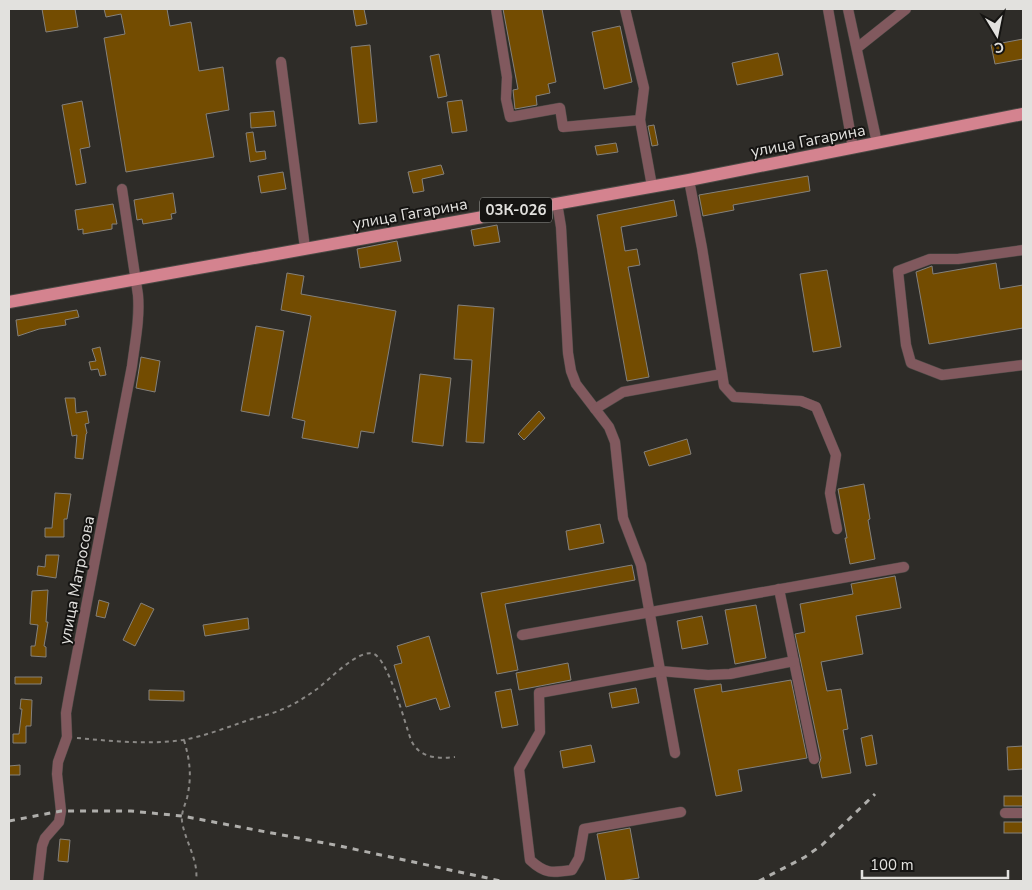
<svg xmlns="http://www.w3.org/2000/svg" width="1032" height="890" font-family="'Nunito Sans',sans-serif">
<style>
.building{fill:#734c01;stroke:#84817c}
.lines{fill:none;stroke-linecap:round;stroke-linejoin:round}
.minor-casing{stroke:#4b4945;stroke-width:11}
.major-casing{stroke:#4b4945;stroke-width:14}
.path{stroke:#8a8885;stroke-width:2;stroke-dasharray:4 4;stroke-linecap:butt}
.minor{stroke:#81595e;stroke-width:10}
.major{stroke:#d4838f;stroke-width:12}
.rail{stroke:#afaeab;stroke-width:3;stroke-dasharray:6 6;stroke-linecap:butt}
.labels{text-anchor:middle;stroke-width:4;stroke-linejoin:round;paint-order:stroke}
.shield{fill:#151412;stroke:#a4a4a1;stroke-width:1}
.shield-label{font-size:15px;font-weight:bold;fill:#e2e1de}
.street-label{font-size:16px;fill:#e2e1de;stroke:#151412}
</style>
<rect width="100%" height="100%" fill="#2e2c28"/>
<g class="building">
<path d="M42 9H75L78 27 46 32Z"/>
<path d="M104 9H167L170 26 191 22 199 71 223 67 229 110 206 114 214 157 126 172 104 38 125 34 121 14 106 17Z"/>
<path d="M353 9H364L367 24 356 26Z"/>
<path d="M503 9H542L556 82 548 84 550 93 536 96 537 105 515 109 513 90 518 89Z"/>
<path d="M620 26 632 82 604 89 592 32Z"/>
<path d="M1023 39V59L995 64 991 45Z"/>
<path d="M370 45 377 122 359 124 351 47Z"/>
<path d="M778 53 783 75 737 85 732 63Z"/>
<path d="M439 54 447 96 438 98 430 56Z"/>
<path d="M462 100 467 131 452 133 447 102Z"/>
<path d="M82 101 90 147 80 149 86 183 76 185 62 105Z"/>
<path d="M274 111 276 126 251 128 250 113Z"/>
<path d="M654 125 658 145 652 146 648 126Z"/>
<path d="M253 132 256 152 265 151 266 159 250 162 246 133Z"/>
<path d="M616 143 618 152 597 155 595 146Z"/>
<path d="M441 165 444 174 422 179 424 191 413 193 408 172Z"/>
<path d="M283 172 286 189 261 193 258 176Z"/>
<path d="M808 176 810 191 733 205 734 210 703 216 699 195Z"/>
<path d="M173 193 176 213 171 214 172 219 143 224 142 219 137 220 134 200Z"/>
<path d="M674 200 677 216 621 227 625 251 637 249 640 265 628 267 649 377 627 381 597 215Z"/>
<path d="M113 204 117 224H112V229L83 234V229L78 230 75 210Z"/>
<path d="M497 225 500 242 474 246 471 230Z"/>
<path d="M397 241 401 261 360 268 357 249Z"/>
<path d="M996 263 1000 289 1023 285V328L929 344 916 272 932 266 933 274Z"/>
<path d="M827 270 841 347 813 352 800 274Z"/>
<path d="M287 273 304 276 301 294 396 311 374 433 361 431 358 448 302 438 305 421 292 418 311 316 281 310Z"/>
<path d="M458 305 494 308 484 443 466 442 472 360 454 359Z"/>
<path d="M77 310 79 317 65 320 66 325 39 329 18 336 16 320Z"/>
<path d="M256 326 284 331 269 416 241 411Z"/>
<path d="M100 347 106 375 100 376 98 369 91 370 89 362 96 361 92 349Z"/>
<path d="M141 357 160 361 155 392 136 388Z"/>
<path d="M420 374 451 378 443 446 412 442Z"/>
<path d="M65 398H75L76 413 87 411 89 423 85 424 87 433 86 434 83 459 75 458 77 435 72 436Z"/>
<path d="M539 411 545 418 524 440 518 434Z"/>
<path d="M687 439 691 454 649 466 644 452Z"/>
<path d="M864 484 870 519 868 520 875 559 850 564 845 538H847L838 489Z"/>
<path d="M55 493 71 494 67 519H64V537H45V528H52Z"/>
<path d="M600 524 604 543 569 550 566 531Z"/>
<path d="M46 555H59L56 578 37 575 38 566 45 567Z"/>
<path d="M632 565 635 580 505 604 518 670 497 674 481 593Z"/>
<path d="M895 576 901 608 856 616 863 654 821 662 827 691 841 689 848 729 843 730 851 773 822 778 819 764 821 758 795 634 805 632 800 604 853 594 851 584Z"/>
<path d="M48 590 46 622H48L44 646 46 647V657L31 656V646H35L38 625 30 624 32 591Z"/>
<path d="M99 600 109 603 105 618 96 616Z"/>
<path d="M141 603 154 609 135 646 123 640Z"/>
<path d="M756 605 766 658 735 664 725 610Z"/>
<path d="M702 616 708 644 682 649 677 621Z"/>
<path d="M248 618 249 629 205 636 203 625Z"/>
<path d="M429 636 450 707 440 710 436 698 406 707 394 665 402 663 397 646Z"/>
<path d="M568 663 571 680 519 690 516 673Z"/>
<path d="M15 677H42L41 684H15Z"/>
<path d="M791 680 807 758 738 770 742 791 716 796 694 689 721 684 722 692Z"/>
<path d="M636 688 639 703 612 708 609 693Z"/>
<path d="M511 689 518 725 502 728 495 692Z"/>
<path d="M149 690 184 691V701L149 700Z"/>
<path d="M21 699 32 700 31 726H26V743H13V734H19L22 709H20Z"/>
<path d="M872 735 877 764 866 766 861 738Z"/>
<path d="M591 745 595 762 563 768 560 751Z"/>
<path d="M1023 746V769L1008 770 1007 747Z"/>
<path d="M20 765V775H9V766Z"/>
<rect x="1004" y="796" width="19" height="10"/>
<rect x="1004" y="822" width="19" height="11"/>
<path d="M630 828 639 878 620 881H606L597 834Z"/>
<path d="M60 839 70 840 68 862 58 861Z"/>
</g>
<g class="lines">
<defs>
<g id="minor">
<path d="M496 9 507 77 506 99 510 117 560 108 563 127 640 120"/>
<path d="M625 9 644 88 640 120 652 186"/>
<path d="M828 9 853 148"/>
<path d="M848 9 877 143"/>
<path d="M857 48 906 9"/>
<path d="M281 62 305 248"/>
<path d="M689 180 702 248 724 386 734 397 801 401 816 407 836 455 830 493 837 529"/>
<path d="M557 203 561 227 568 353 571 371 576 384 609 427 615 442 623 518 641 565 675 753"/>
<path d="M1023 250 958 259H930L898 271 906 345 911 363 942 375 1023 365"/>
<path d="M595 409 623 392 722 374"/>
<path d="M779 589 814 759"/>
<path d="M522 635 904 567"/>
<path d="M681 812 584 829 579 858 572 870C552 873 545 874 530 860L519 769 540 732 539 693 660 671 708 675 730 674 794 661"/>
<path d="M1005 813H1023"/>
<path d="M38 881 42 846 45 838 59 822 61 811 57 774 58 762 67 737 66 713 69 696 132 366C135 342 140 319 138 295L122 189"/>
</g>
<path id="major" d="M9 302 689 180 1023 114"/>
</defs>
<use href="#minor" class="minor-casing"/>
<use href="#major" class="major-casing"/>
<g class="path">
<path d="M77 738C112 741 148 745 183 740 205 736 228 727 249 720 261 716 273 714 285 708 297 703 307 696 317 689 329 680 359 648 374 654 389 661 405 724 411 740 419 758 437 759 455 757"/>
<path d="M184 740C190 761 192 776 187 798 185 805 181 813 182 821 185 842 199 860 196 881"/>
</g>
<use href="#minor" class="minor"/>
<use href="#major" class="major"/>
<g class="rail">
<path d="M9 821 61 811H131L182 816 335 845 501 881"/>
<path d="M759 881 805 857 822 845 875 794"/>
</g>
</g>
<g class="labels">
<rect class="shield" x="480" y="197.5" width="72" height="25" rx="4"/>
<g class="shield-label">
<text x="516" y="215">03К-026</text>
</g>
<g class="street-label">
<text transform="translate(808 140) rotate(-11)" y="6">улица Гагарина</text>
<text transform="translate(410 213) rotate(-10)" y="6">улица Гагарина</text>
<text transform="translate(76 580) rotate(-79)" y="6">улица Матросова</text>
</g>
</g>
<rect width="1032" height="890" fill="none" stroke="#e2e1de" stroke-width="20"/>
<g transform="translate(997 35) rotate(170)" stroke="#151412" stroke-width="4" paint-order="stroke">
<path d="M0-4L9 19L0 12L-9 19Z" fill="#e2e1de"/>
<text y="-8" font-size="14" font-weight="bold" text-anchor="middle" fill="#e2e1de">С</text>
</g>
<path d="M862 870v8h146v-8" fill="none" stroke="#e2e1de" stroke-width="2.5"/>
<text x="870" y="870" font-size="15" fill="#e2e1de" stroke="#151412" stroke-width="4" paint-order="stroke">100 m</text>
</svg>
